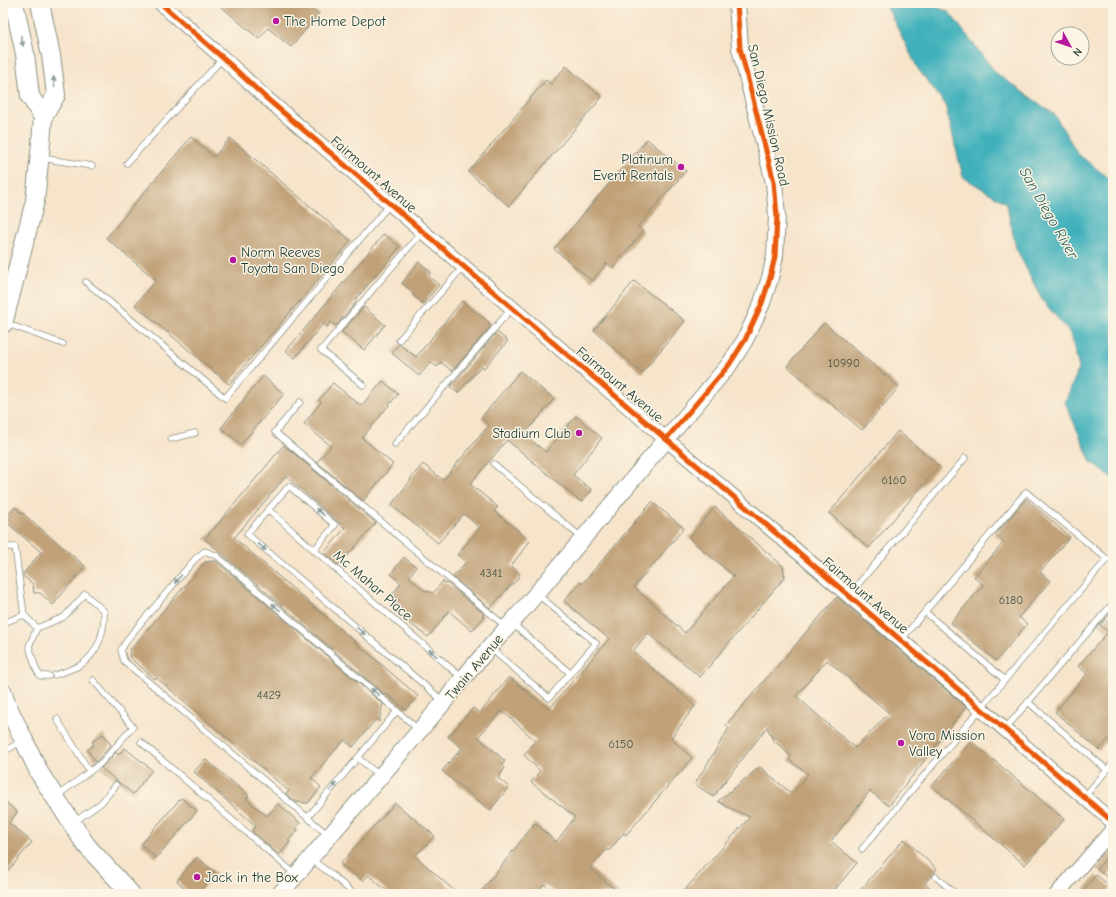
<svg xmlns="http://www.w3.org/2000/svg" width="1116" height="897" font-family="'Comic Neue',sans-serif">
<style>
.water{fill:#40b0bb;stroke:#307678}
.building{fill:#c0a178;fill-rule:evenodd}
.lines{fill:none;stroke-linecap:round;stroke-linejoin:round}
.service-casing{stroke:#8a9080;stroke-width:7}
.tertiary-casing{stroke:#8a9080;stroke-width:16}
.secondary-casing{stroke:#8a9080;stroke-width:18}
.primary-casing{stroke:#8a9080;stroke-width:20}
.service{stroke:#fff;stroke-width:5.5}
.tertiary{stroke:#fff;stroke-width:14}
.secondary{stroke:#fff;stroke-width:16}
.primary{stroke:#fff;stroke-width:18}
.cycleway-casing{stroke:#fcf5e5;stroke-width:8}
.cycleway{stroke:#e8590c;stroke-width:5}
.oneway{fill:#8f9e9a}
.poi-dot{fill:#b5179e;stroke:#fcf5e5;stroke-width:1.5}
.labels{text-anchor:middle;stroke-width:3;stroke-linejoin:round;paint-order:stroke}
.number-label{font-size:12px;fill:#475645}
.poi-label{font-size:14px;fill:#1f3d34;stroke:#fcf5e5;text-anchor:start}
.street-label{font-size:14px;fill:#1f3d34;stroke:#fcf5e5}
.water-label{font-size:15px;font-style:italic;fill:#29605c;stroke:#fcf5e5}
</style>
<rect width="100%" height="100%" fill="#fcf5e5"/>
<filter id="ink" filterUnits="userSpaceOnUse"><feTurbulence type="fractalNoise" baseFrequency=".025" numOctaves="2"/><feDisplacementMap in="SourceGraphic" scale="8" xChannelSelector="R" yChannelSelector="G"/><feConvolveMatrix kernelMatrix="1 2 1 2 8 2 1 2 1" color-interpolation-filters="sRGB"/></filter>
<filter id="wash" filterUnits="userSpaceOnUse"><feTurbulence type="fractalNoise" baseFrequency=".012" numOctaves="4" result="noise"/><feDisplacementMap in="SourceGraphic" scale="16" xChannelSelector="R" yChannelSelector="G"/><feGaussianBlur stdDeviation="0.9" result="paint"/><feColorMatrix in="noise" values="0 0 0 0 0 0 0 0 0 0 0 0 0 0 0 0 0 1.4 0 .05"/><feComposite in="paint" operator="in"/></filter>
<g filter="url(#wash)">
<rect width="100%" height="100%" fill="#f6e4cb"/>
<path class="water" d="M885 3H927L949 12 996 73 1054 114 1078 154 1106 176 1113 180V479L1091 462 1065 402 1079 368 1071 334 1042 300 1016 248 1006 203 963 177 945 104 918 69Z"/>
<g id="blocks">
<g class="building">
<path d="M217 3H306L319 14 291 47 268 28 259 39Z"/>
<path d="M566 66 602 97 509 206 468 172 546 80 551 84Z"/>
<path d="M191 137 214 157 230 138 351 241 229 384 135 305 156 280 106 238Z"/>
<path d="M647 139 686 171 638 226 643 231 613 268 607 263 592 281 554 249Z"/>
<path d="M384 234 400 247 355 300 357 301 336 326 331 322 327 327 323 324 295 358 286 351Z"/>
<path d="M419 262 431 272 428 276 439 285 423 304 412 294 414 293 402 283Z"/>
<path d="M634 281 685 321 642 373 594 330Z"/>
<path d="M462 301 490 323 488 324 491 326 452 371 441 362 437 367 431 362 419 376 392 353 399 344 416 357Z"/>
<path d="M364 307 385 325 364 350 342 332Z"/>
<path d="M824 323 899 387 862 430 787 366Z"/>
<path d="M497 332 508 341 484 368 481 366 458 393 450 387Z"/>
<path d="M520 371 554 399 524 435 546 452 576 416 602 438 573 475 592 490 581 502 507 440 470 484 498 507 494 511 530 541 511 566 520 574 517 580 508 588 490 608 453 577 466 562 457 555 480 528 464 514 438 543 391 505 411 480 410 479 423 464 443 480 489 425 481 418Z"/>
<path d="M263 376 284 394 241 444 221 428Z"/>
<path d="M383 381 398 394 362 438 393 464 363 501 317 462 331 446 304 424 321 402 319 400 333 383 361 406Z"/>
<path d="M898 431 939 466 869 548 829 513Z"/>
<path d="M284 445 376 523 339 565 324 553 345 528 286 476 234 538 418 696 406 710 385 693V695L205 539Z"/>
<path d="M1026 499 1070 537 1040 572 1050 581 1019 617 1027 624 996 661 951 623 983 585 974 577 1004 542 995 535Z"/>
<path d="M652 502 684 528 634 587 685 633 734 576 689 538 715 507 783 566 785 577 700 677 648 633 633 651 695 706 671 738 692 758 626 835 623 833 610 850H606L590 868 620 894H556L544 884 536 894H479L535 823 556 842 575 817 531 782 540 771 524 755 536 741 502 711 478 737 505 761 502 765 505 768 498 778 509 787 490 810 442 771 462 748 448 737 473 708 480 713 509 677 549 709 609 639 564 601 580 582 582 584Z"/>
<path d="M15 507 85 566 53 605 40 593H34L33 584 23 576V574L41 552 4 520Z"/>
<path d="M404 557 416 567 409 577 424 590 433 593 443 581 446 584 447 583 484 614 482 616 484 617 472 631 449 611 428 637 408 622 412 618 396 604 399 600 392 595 401 583 391 574Z"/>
<path d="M216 561 383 704 379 722 376 719 353 747 344 740 311 778 321 787 308 803 296 802 286 794 289 791 157 678 155 679 129 657 130 650 205 562Z"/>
<path d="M837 597 966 707 889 806 870 791 831 841 857 863 831 894H681L750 817 727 807 718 801 760 767 792 794 808 774 789 760 791 756 778 744 774 742 767 727 713 797 695 784 729 728 726 725ZM827 660 889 713 855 748 796 696Z"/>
<path d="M1113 610V734L1099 750 1055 712 1087 674 1078 666 1108 632 1100 625Z"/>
<path d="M103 734 111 745 96 762 87 750 94 745 92 742Z"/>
<path d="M971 741 1064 819 1025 865 932 786Z"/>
<path d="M125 748 152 770 133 794 101 768 116 752 118 755Z"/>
<path d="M205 759 249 796 246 799 267 816 278 804 300 823 296 828 298 830 288 841 290 842 279 855 252 831 256 826 194 772Z"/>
<path d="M181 798 197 811 156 858 141 844Z"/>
<path d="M3 800 17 812 9 823 32 842 3 877Z"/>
<path d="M395 803 435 836 415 856 458 894H391L368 875 363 881 340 864Z"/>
<path d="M904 839 937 869 925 883 938 894H857Z"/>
<path d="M1113 850V870L1107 877 1097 869Z"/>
<path d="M197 857 216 873 197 894H191L177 881Z"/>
<path d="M1096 875 1111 887 1106 894H1081Z"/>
</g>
</g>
</g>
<g filter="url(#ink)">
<use href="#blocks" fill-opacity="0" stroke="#8a9080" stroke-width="1"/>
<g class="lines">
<defs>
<g id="service">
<path d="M41 158 92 166"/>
<path d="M127 163 223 58"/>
<path d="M86 282 225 398 390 204"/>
<path d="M5 323 63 344"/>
<path d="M399 340 463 267"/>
<path d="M363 385 321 350 422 232"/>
<path d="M300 402 275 432 505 626"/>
<path d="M171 439 195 433"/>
<path d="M395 444 512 308"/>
<path d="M494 464 582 538"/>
<path d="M269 510 314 550 462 678"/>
<path d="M3 547H15L24 615 37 628 64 617 85 594 104 611C105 630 99 652 82 664 74 669 64 672 55 675"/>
<path d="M314 550 335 525 289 486 247 534 443 701"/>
<path d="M849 595 965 458"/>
<path d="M925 612 1005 680"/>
<path d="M3 623 24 615"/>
<path d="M513 624 570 673"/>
<path d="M37 628 29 646 36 669 40 676H49"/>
<path d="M490 648 549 698 596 643 537 594"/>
<path d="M1028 702 1107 770"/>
<path d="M397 711 418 729"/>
<path d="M57 719 90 772"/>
<path d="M1005 729 1113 603"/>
<path d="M141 742 296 875"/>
<path d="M3 752 22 741"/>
<path d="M358 758 380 776"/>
<path d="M57 796 101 763 133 727 93 680"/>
<path d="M1085 796 1113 763"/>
<path d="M308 817 397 711 217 556 205 551 195 559 129 637 121 650 124 661 328 835"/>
<path d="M74 822 101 803 116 785"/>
<path d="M862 849 1107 559 1026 492 901 640"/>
<path d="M312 860 331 874 354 894"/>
<path d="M936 877 956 894"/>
</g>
<g id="tertiary">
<path d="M161 3 168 10 223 58 265 97 735 498 1113 822"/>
<path d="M1057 894 1113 829"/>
</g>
<path id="secondary" d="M280 894 444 702C473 664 506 630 537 593 601 517 665 441 729 365L745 340 762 303 770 278 775 256 777 216 774 182 740 48 737 3"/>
<g id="primary">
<path d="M14 3 25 54 30 96 43 117"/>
<path d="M3 324 35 201 41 143 43 117 56 95 51 55 40 3"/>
<path d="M3 693 6 703 40 774 86 845 131 894"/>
</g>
</defs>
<use href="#service" class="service-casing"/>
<use href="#tertiary" class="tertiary-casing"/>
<use href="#secondary" class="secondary-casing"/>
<use href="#primary" class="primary-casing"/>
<use href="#service" class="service"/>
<use href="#tertiary" class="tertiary"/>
<use href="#secondary" class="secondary"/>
<use href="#primary" class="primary"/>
<defs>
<g id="cycleway">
<path d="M161 3 168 10 223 58 265 97 735 498 1113 822"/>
<path d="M666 439 729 365 745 340 762 303 770 278 775 256 777 216 774 182 740 48 737 3"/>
</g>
</defs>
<use href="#cycleway" class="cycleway-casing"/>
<use href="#cycleway" class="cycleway"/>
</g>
<defs><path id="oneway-solid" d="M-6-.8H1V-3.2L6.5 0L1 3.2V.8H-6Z"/></defs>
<g class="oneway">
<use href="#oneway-solid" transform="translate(22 41) rotate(78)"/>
<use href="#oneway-solid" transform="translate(54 82) rotate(-97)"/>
<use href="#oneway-solid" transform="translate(320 512) rotate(-139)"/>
<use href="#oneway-solid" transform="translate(262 547) rotate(40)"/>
<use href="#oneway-solid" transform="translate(178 579) rotate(130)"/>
<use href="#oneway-solid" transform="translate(276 607) rotate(-139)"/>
<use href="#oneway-solid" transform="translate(361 631) rotate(40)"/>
<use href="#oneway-solid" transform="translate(433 653) rotate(-139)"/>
<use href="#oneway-solid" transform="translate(375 692) rotate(-139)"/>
<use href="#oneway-solid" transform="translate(333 787) rotate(-50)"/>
</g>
</g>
<g class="poi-dot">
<circle cx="276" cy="21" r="4"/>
<circle cx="681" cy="167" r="4"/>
<circle cx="233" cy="260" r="4"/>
<circle cx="579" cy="433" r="4"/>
<circle cx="901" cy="743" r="4"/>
<circle cx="197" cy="877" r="4"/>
</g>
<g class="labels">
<g class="number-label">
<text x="844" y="367">10990</text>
<text x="894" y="484">6160</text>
<text x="491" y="577">4341</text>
<text x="1011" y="604">6180</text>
<text x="269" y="699">4429</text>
<text x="621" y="748">6150</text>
</g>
<g class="poi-label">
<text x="284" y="26">The Home Depot</text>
<text x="673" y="164" text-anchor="end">Platinum<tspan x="673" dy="16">Event Rentals</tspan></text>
<text x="241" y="257">Norm Reeves<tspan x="241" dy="16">Toyota San Diego</tspan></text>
<text x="571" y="438" text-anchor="end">Stadium Club</text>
<text x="909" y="740">Vora Mission<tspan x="909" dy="16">Valley</tspan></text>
<text x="205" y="882">Jack in the Box</text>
</g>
<g class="street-label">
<text transform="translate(769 115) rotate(77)" y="5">San Diego Mission Road</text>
<text transform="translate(374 174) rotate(41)" y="5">Fairmount Avenue</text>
<text transform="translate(620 384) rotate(40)" y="5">Fairmount Avenue</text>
<text transform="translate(373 585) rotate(41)" y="5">Mc Mahar Place</text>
<text transform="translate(866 595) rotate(41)" y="5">Fairmount Avenue</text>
<text transform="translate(474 667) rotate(-50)" y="5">Twain Avenue</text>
</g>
<g class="water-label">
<text transform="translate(1049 213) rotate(60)" y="5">San Diego River</text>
</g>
</g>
<rect width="1116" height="897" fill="none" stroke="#fcf5e5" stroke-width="16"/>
<g transform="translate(1070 46) rotate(130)"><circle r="19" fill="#fcf5e5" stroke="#a4ab9e"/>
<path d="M0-3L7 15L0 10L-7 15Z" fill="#b5179e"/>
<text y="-6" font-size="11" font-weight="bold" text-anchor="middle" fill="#1f3d34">N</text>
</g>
</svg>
